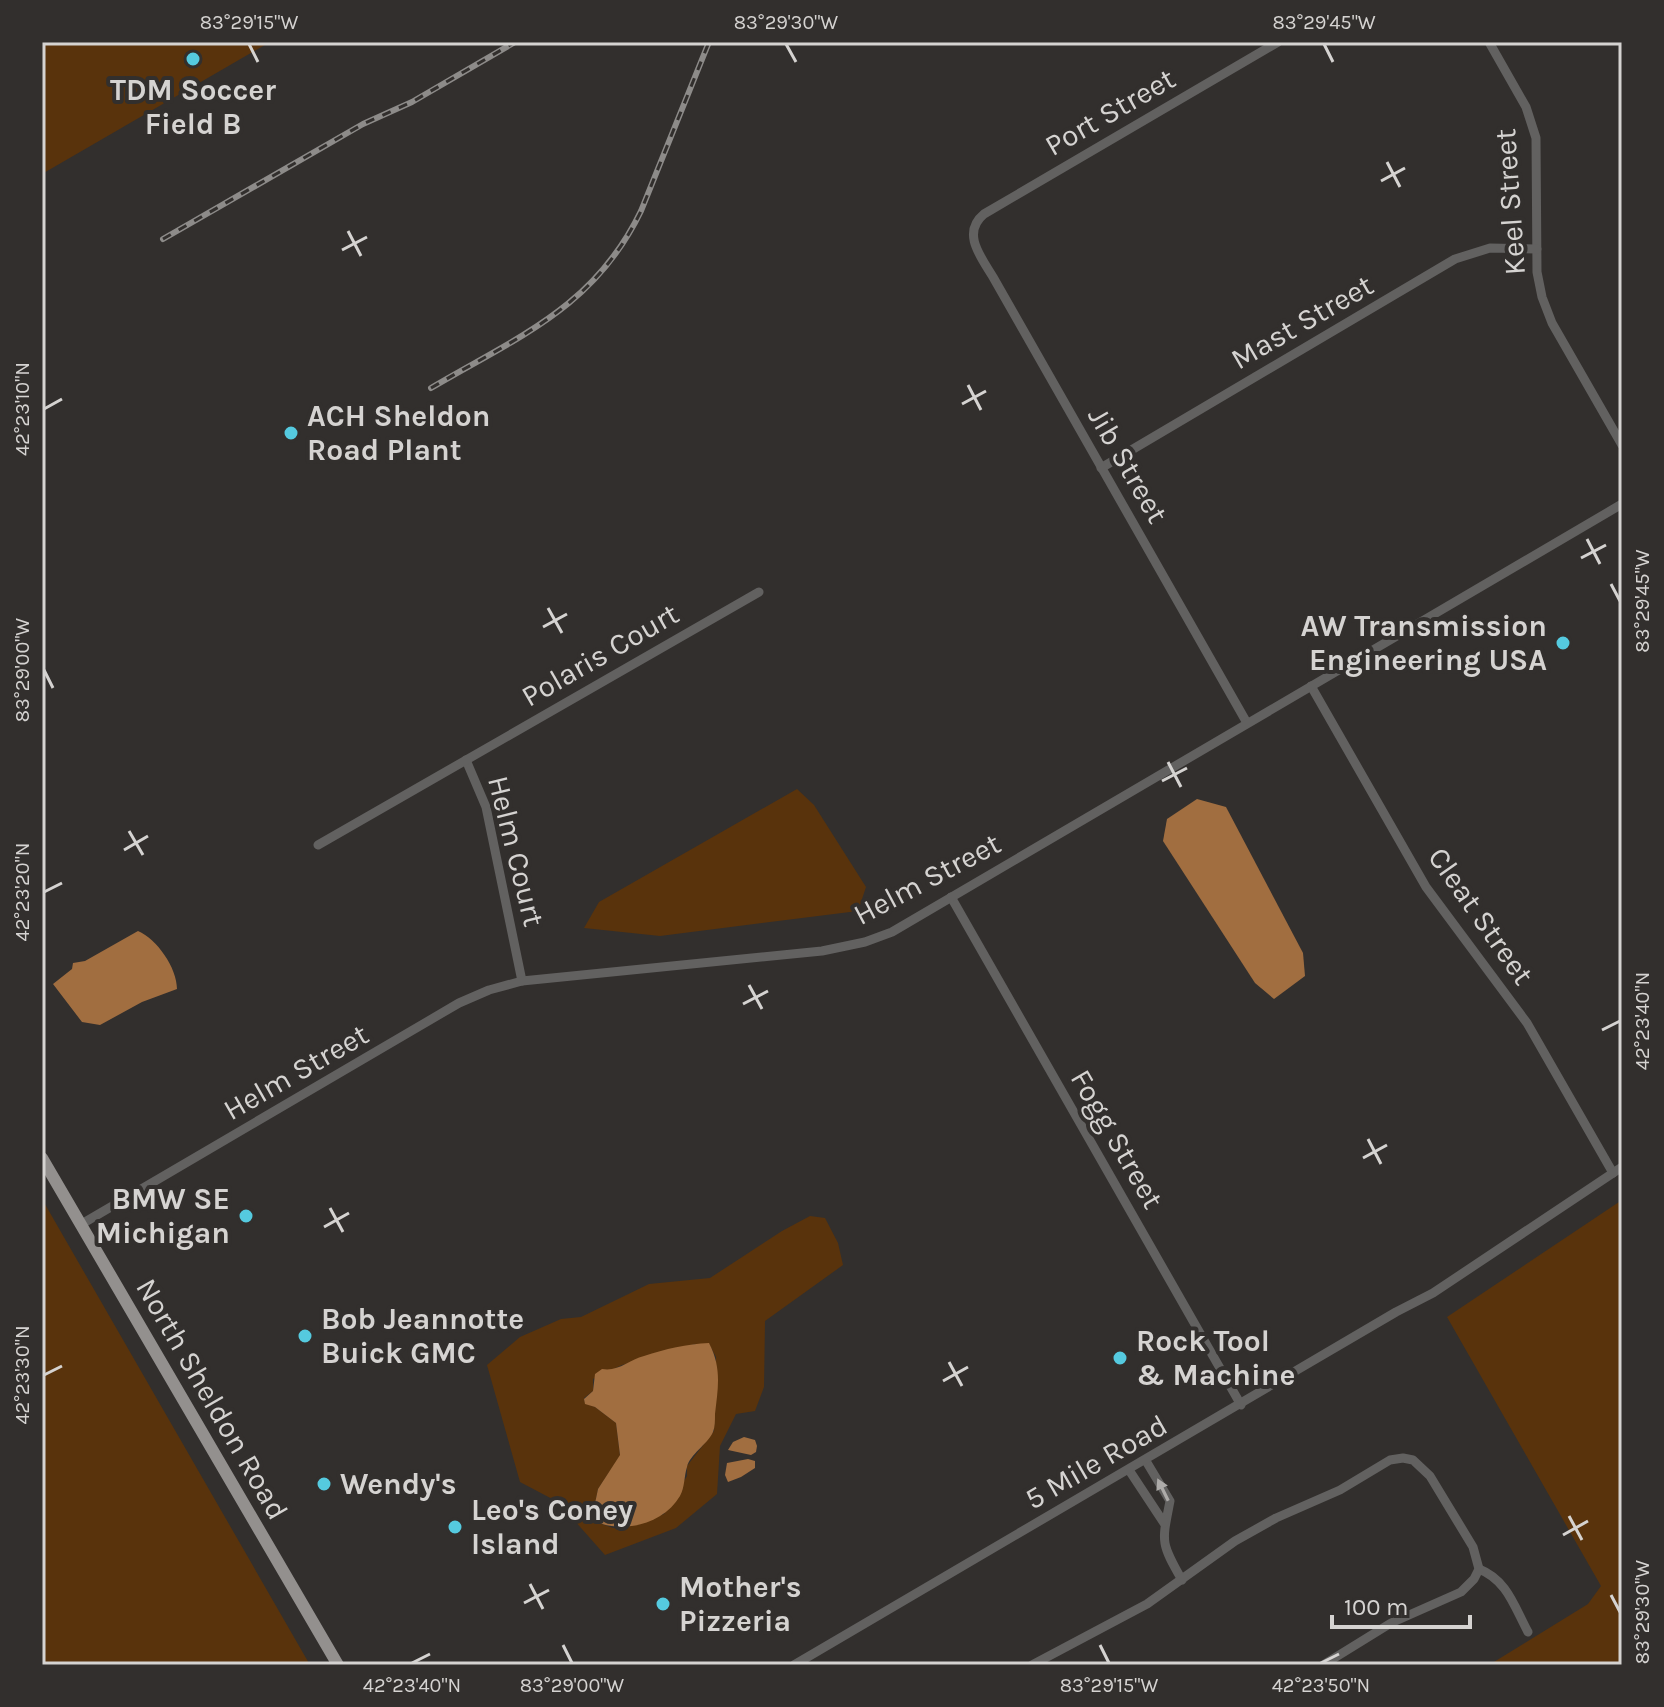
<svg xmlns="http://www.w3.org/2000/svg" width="1664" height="1707" font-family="Karla,sans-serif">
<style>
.green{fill:#59330c;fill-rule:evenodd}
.water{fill:#a16e40}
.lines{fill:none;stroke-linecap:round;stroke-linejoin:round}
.minor{stroke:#626160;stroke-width:9}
.major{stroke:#93908e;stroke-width:12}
.rail-casing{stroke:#8d8b89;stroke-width:6}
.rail{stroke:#322f2d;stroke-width:3;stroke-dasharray:9;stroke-linecap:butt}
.oneway{fill:#adaba9}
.ticks{fill:none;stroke:#d5d3d1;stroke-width:3}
.poi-dot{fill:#55cadf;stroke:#322f2d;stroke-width:3}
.labels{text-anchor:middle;stroke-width:8;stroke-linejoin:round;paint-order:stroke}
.poi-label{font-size:30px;font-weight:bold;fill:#d5d3d1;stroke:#322f2d;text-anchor:start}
.street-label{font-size:30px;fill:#d5d3d1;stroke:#322f2d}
.neatline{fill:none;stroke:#d5d3d1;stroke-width:3}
.ticks-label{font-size:20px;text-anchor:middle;fill:#d5d3d1}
</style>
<rect width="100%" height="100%" fill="#322f2d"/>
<g class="green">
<path d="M42 42H270L42 174Z"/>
<path d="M797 789 814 805 866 887 858 911 660 936 584 928 599 902Z"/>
<path d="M42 1199 310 1665H42Z"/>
<path d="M1622 1200V1665H1489L1588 1604 1601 1586 1447 1317Z"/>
<path d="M810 1216 825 1218 838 1243 843 1265 765 1321 764 1387 755 1411 736 1414 720 1446 717 1494 676 1528 605 1555 558 1502 520 1482 487 1365 520 1337 561 1319 581 1317 649 1284 710 1278 782 1231ZM695 1344H709L716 1357 714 1431 687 1466V1476L664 1514 625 1528H613L599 1523 593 1513 598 1489 620 1456 616 1423 595 1407 585 1403 584 1398 593 1391V1379L622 1365Z"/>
</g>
<g class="water">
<path d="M1197 799 1226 807 1303 953 1305 976 1274 999 1255 983 1163 841 1167 819Z"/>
<path d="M138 931C157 939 177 968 177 989L142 1002 100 1025 82 1022 53 984 72 969 73 963 85 961Z"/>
<path d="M709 1343C722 1368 718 1388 715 1414 715 1420 715 1427 713 1432 707 1445 690 1454 687 1467 684 1476 685 1487 680 1496 664 1523 627 1533 599 1523L593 1513 598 1489 620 1455 616 1423 595 1407 585 1404 584 1399 593 1391 595 1374 602 1369C618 1372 629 1360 644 1356 665 1349 687 1344 709 1343Z"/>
<path d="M744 1437 755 1440 757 1446 756 1452 751 1455 728 1450 733 1442Z"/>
<path d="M748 1459 755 1461V1468L741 1477 728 1482 725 1475 727 1463Z"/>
</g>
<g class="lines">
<g class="minor">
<path d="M1489 42 1526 107 1536 138 1537 272 1542 297 1552 323 1622 445"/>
<path d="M1101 468 1455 259 1490 248 1537 249"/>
<path d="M1311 686 1426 887 1527 1023 1613 1173"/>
<path d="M1247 723 993 277C981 257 961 233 984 214L1278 42"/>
<path d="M466 760 486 807 522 981"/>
<path d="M318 845 759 592"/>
<path d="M951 897 1241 1405"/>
<path d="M80 1225 459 1003 489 990 522 981 822 951 865 942 892 932 1622 504"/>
<path d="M1146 1461 1170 1501C1162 1542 1160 1542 1182 1580"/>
<path d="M1129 1470 1164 1523"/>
<path d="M1479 1569C1507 1580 1514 1606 1528 1632"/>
<path d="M794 1665 1396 1312 1433 1293 1622 1167"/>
<path d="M1032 1665 1147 1604 1235 1541 1276 1518 1340 1490 1390 1460 1403 1458 1413 1460 1430 1476 1473 1547 1479 1569 1474 1579 1461 1592 1391 1623 1323 1665"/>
</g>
<path class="major" d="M42 1158 338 1665"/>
<defs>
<g id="rail">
<path d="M163 239 363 124 412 102 515 42"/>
<path d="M431 388C519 336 594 308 641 211L709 42"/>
</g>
</defs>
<use href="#rail" class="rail-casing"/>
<use href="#rail" class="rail"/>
</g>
<defs><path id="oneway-solid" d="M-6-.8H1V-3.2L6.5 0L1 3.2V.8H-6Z" transform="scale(2)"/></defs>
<use class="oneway" href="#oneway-solid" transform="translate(1163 1490) rotate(-116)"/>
<path class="ticks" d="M249 44 258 62M786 44 796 62M1324 44 1333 62M1387 162 1400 187M1381 181 1405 168M348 231 361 256M342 250 367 237M968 385 981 410M962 404 986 391M44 409 62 399M1587 539 1600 564M1581 558 1606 545M1611 584 1620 601M548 608 562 633M543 627 567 614M44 670 53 688M1168 762 1181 787M1162 781 1187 768M129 831 143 855M124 850 148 836M44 892 62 883M749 985 762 1009M743 1004 768 991M1602 1030 1620 1021M1368 1139 1381 1164M1363 1158 1387 1145M330 1208 343 1232M324 1227 349 1213M949 1362 962 1386M44 1375 62 1366M943 1381 968 1367M1569 1516 1582 1540M1563 1535 1588 1521M530 1584 543 1609M1611 1595 1620 1612M524 1603 549 1590M563 1645 572 1663M1100 1645 1109 1663M412 1663 430 1654M1321 1663 1339 1654"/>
<g class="poi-dot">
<circle cx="193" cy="59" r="8"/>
<circle cx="291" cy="433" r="8"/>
<circle cx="1563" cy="643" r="8"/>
<circle cx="246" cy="1216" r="8"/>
<circle cx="305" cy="1336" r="8"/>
<circle cx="1120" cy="1358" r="8"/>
<circle cx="324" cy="1484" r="8"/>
<circle cx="455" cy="1527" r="8"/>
<circle cx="663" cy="1604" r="8"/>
</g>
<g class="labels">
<g class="poi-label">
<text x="193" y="100" text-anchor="middle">TDM Soccer<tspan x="193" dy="34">Field B</tspan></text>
<text x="307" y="426">ACH Sheldon<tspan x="307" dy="34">Road Plant</tspan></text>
<text x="1547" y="636" text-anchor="end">AW Transmission<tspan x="1547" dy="34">Engineering USA</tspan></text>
<text x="230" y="1209" text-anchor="end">BMW SE<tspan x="230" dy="34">Michigan</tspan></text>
<text x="321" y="1329">Bob Jeannotte<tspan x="321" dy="34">Buick GMC</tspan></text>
<text x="1136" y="1351">Rock Tool<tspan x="1136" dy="34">&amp; Machine</tspan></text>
<text x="340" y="1494">Wendy's</text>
<text x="471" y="1520">Leo's Coney<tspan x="471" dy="34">Island</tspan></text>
<text x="679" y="1597">Mother's<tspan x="679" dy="34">Pizzeria</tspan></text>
</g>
<g class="street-label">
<text transform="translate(1110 112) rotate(-30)" y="10">Port Street</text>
<text transform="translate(1510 202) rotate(-94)" y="10">Keel Street</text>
<text transform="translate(1302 322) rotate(-30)" y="10">Mast Street</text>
<text transform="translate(1128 465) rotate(60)" y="10">Jib Street</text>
<text transform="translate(600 655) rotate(-30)" y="10">Polaris Court</text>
<text transform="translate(516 851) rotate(76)" y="10">Helm Court</text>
<text transform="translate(927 879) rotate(-28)" y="10">Helm Street</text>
<text transform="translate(1481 916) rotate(55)" y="10">Cleat Street</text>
<text transform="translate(296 1072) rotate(-30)" y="10">Helm Street</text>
<text transform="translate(1117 1139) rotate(60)" y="10">Fogg Street</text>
<text transform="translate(212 1399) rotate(60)" y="10">North Sheldon Road</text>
<text transform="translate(1096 1462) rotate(-30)" y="10">5 Mile Road</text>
</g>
</g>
<rect width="1664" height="1707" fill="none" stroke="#322f2d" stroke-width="88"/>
<path d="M1332 1615v12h138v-12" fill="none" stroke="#d5d3d1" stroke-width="4"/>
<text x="1344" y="1615" font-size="24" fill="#d5d3d1" stroke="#322f2d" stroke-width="6" paint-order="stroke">100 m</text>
<rect x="44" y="44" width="1576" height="1619" class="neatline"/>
<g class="ticks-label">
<text x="249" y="29">83°29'15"W</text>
<text x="786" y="29">83°29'30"W</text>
<text x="1324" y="29">83°29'45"W</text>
<text transform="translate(22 409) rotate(-90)" y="7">42°23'10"N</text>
<text transform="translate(1642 601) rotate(-90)" y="7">83°29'45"W</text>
<text transform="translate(22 670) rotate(-90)" y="7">83°29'00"W</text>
<text transform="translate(22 892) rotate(-90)" y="7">42°23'20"N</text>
<text transform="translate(1642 1021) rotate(-90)" y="7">42°23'40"N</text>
<text transform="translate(22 1375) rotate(-90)" y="7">42°23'30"N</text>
<text transform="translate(1642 1612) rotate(-90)" y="7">83°29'30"W</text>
<text x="412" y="1692">42°23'40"N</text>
<text x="572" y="1692">83°29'00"W</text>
<text x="1109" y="1692">83°29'15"W</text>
<text x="1321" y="1692">42°23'50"N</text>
</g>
</svg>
